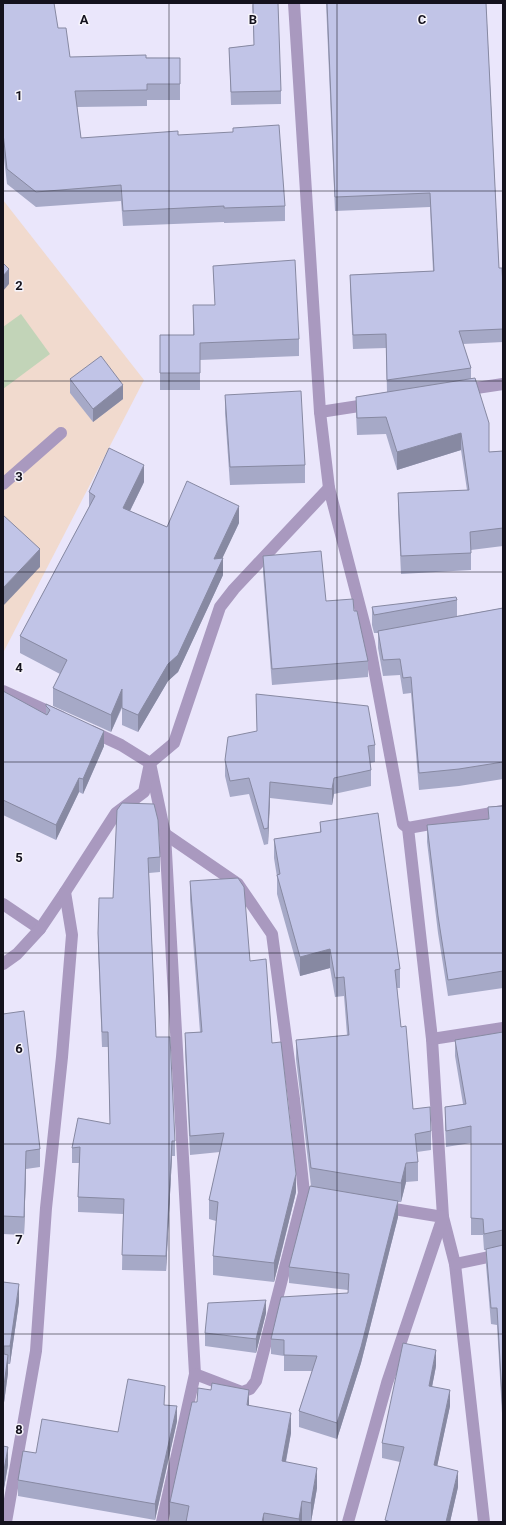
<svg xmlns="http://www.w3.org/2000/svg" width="506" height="1525" font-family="Roboto,sans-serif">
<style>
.education{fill:#f1dace}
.green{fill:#c2d4b8}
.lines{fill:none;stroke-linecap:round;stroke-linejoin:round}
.service{stroke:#a999bf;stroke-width:12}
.minor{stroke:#a999bf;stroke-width:12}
.wall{fill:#a6a9c7}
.shaded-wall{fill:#8789a2}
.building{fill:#c1c4e7;stroke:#8789a2}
.grid{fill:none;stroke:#14121d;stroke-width:1;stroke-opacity:0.55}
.grid-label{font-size:13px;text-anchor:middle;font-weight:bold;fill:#14121d;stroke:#f7f5fc;stroke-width:3;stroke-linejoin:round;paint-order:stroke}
</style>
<rect width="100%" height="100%" fill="#eae6fb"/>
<path class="education" d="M3 200 144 380 3 653Z"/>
<path class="green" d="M21 314 50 354 3 389V327Z"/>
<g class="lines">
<path class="service" d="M3 484 61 433"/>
<g class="minor">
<path d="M294 3 320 412 329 488 369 642 403 824 408 828 432 1039 443 1217 455 1264 484 1522"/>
<path d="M463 390 503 384"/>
<path d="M320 412 372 404"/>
<path d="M3 691 61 717"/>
<path d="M91 731 121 745 150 763 165 834 195 1374 162 1522"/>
<path d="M408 828 503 811"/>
<path d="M165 834 238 884 272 934 294 1099 304 1193 256 1381 250 1389 242 1392 195 1374"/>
<path d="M3 904 40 929"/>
<path d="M3 964 17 954 40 929 65 892 116 813 144 792 150 763 174 743 220 607 234 589 329 488"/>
<path d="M432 1039 503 1028"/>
<path d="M455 1264 503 1254"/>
<path d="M6 1522 36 1351 46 1208 62 1057 72 935 65 892"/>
<path d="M348 1522 387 1383 443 1217 382 1207"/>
</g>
</g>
<g class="wall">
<path d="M3 3 58 28 70 57 180 58V100H147V106L77 107 81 138 178 135 285 206V221L224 223V222L123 226 121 201 36 207 7 184 3 149Z"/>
<path d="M252 3 281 91V104L231 105 229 48 254 45Z"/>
<path d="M326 3H486L499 268 503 286V342L463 344 471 368V379L489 452 503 451V546L471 550V570L401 574 398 510V493L467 490 461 450 397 470 386 434 357 435 356 414V397L387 392 386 348 353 349 350 289V275L433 271 430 207 335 211Z"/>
<path d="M213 266 299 339V356L200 360V390H160V335H193V305H215Z"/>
<path d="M70 379 123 399 93 422 70 393Z"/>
<path d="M225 395 305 465V483L230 485 225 413Z"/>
<path d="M144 482 130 511 167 527 239 523 222 558 223 575 178 672 168 681 138 732 122 725V708L111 732 53 706V688L60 674 20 653V636L89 507V492Z"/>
<path d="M263 556 326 601 354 611 368 661V677L272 685 263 572Z"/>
<path d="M457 600V616L503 608V779L459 786 419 790 411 693 403 694 400 675 383 676 378 648V633H374L372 625V607Z"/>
<path d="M3 691 46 714V706L104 746 83 794 79 792 56 840 3 815Z"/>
<path d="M256 694 375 745V762L370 763 371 770V786L334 794 332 805 270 798 268 844 264 845 249 794 230 797 225 776V760L257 731Z"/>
<path d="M503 806V988L448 996 438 933 427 842V825L488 819V807Z"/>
<path d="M117 810 160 857V872L149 873 156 1037 175 1141V1156H172L166 1271 122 1270 123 1214 78 1212V1197L79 1163H72V1148L110 1124 108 1047H102L98 948V933L113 898Z"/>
<path d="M320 822 400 969V988H397L401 1027 413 1109 431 1131V1150L417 1152 418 1162V1181L406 1182 401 1202H398V1217L361 1363 337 1439 299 1427V1411L312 1371H284V1356L271 1354V1339L348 1293V1290L289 1283V1267L311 1186 296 1059V1040L347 1035 344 996 335 997 330 968 300 976 277 894V877L274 858V839L320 832Z"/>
<path d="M190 881 250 961 272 1043 296 1192 274 1282 213 1275V1256L216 1221 209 1219V1200L220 1152 190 1155 185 1051V1033L200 1032 190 900Z"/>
<path d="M3 1014 40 1149V1167L26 1169 24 1235 3 1234Z"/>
<path d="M503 1032V1431L497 1325 491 1324 486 1265V1250H484L483 1235H471V1143L446 1147 445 1124V1107L463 1104 455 1056V1040Z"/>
<path d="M3 1282 19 1302 10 1364H8V1373L3 1410Z"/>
<path d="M266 1313 256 1353 205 1346V1333Z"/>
<path d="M436 1366 432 1387 450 1406 437 1466 458 1487 450 1522H385L400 1462 382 1458V1443Z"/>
<path d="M164 1405 177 1421 155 1520 18 1496V1480L36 1453 118 1432Z"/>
<path d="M249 1405 291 1433 286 1462 317 1488 311 1522 302 1521V1522H170V1502Z"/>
<path d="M3 1446 8 1465 3 1494Z"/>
</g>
<g class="shaded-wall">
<path d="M9 269V284L3 291V276Z"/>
<path d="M123 385V399L93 422V409Z"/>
<path d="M461 433V450L397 470V452Z"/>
<path d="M144 465V482L123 525V508Z"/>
<path d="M239 506V523L214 576V559Z"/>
<path d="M40 549V567L3 606V588Z"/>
<path d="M223 558V575L178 672 168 681 138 732V715Z"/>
<path d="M122 689V706L111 732V715Z"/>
<path d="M104 731V746L83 794V779Z"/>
<path d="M79 778V792L56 840V825Z"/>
<path d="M334 778V794L332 805V789Z"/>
<path d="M270 782V798L268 844V828Z"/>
<path d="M330 949V968L300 976V957Z"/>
<path d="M172 1141V1156L166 1271V1256Z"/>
<path d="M26 1151V1169L24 1235V1217Z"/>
<path d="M406 1163V1182L401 1202V1183Z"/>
<path d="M296 1174V1192L274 1282V1263Z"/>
<path d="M398 1201V1217L361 1363 337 1439V1423Z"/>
<path d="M19 1284V1302L10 1364V1346Z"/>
<path d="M266 1300V1313L256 1353V1339Z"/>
<path d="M436 1350V1366L429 1402V1386Z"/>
<path d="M8 1355V1373L3 1410V1393Z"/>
<path d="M249 1390V1410L247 1405Z"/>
<path d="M450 1390V1406L434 1481V1465Z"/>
<path d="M177 1406V1421L155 1520V1504Z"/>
<path d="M291 1413V1433L282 1481V1461Z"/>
<path d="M8 1447V1465L3 1494V1476Z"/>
<path d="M317 1468V1488L311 1522V1503Z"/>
<path d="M458 1471V1487L450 1522H446Z"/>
<path d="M302 1501V1522H299V1519Z"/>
<path d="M264 1513V1522H262Z"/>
</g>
<g class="building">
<path d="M3 3H54L58 28H66L70 57 146 55V58H180V84H147V90L75 91 81 138 178 131V135L233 132V128L279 125 285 206 224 208V206L123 211 121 185 36 192 7 169 3 133Z"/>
<path d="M253 3H278L281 91 231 92 229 48 254 45Z"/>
<path d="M327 3H486L499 268H502L503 286V329L459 331 471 368 387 380 386 334 353 335 350 275 434 271 430 193 335 197Z"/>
<path d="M295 260 299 339 200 343V373H160V335H194L193 305H215L213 266Z"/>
<path d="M3 263 9 269 3 276Z"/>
<path d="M101 356 123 385 93 409 70 379Z"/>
<path d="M475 378 489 423V452L503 451V528L470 532 471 553 401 556 398 493 469 490 461 433 397 452 386 417 357 418 356 397Z"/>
<path d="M301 391 305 465 230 467 225 395Z"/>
<path d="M109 448 144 465 123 508 167 527 187 481 239 506 214 559 223 558 178 655 168 664 138 715 122 708V689L111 715 53 688 67 660 20 636 95 496 89 492Z"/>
<path d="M3 515 40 549 3 588Z"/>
<path d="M321 551 326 601 353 599 354 611H357L368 661 272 669 263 556Z"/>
<path d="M456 597 457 600 374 615 372 607Z"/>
<path d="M503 608V762L459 769 419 773 411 677 403 678 400 659 383 660 378 631Z"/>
<path d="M3 691 47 715 50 710 46 706V704L104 731 83 779 79 778 56 825 3 800Z"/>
<path d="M256 694 368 706 375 745 368 746 371 770 334 778 332 789 270 782 268 828 264 829 249 778 230 781 225 760 228 737 257 731Z"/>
<path d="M122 803 154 804 158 820 160 857 148 858 156 1037H170L175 1141H172L166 1256 122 1255 124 1199 78 1197 80 1147 72 1148 78 1118 110 1124 108 1032H102L98 933 99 898H113L117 810Z"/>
<path d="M503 806V971L448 980 438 916 427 825 489 819 488 807Z"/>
<path d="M378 813 400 969 395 970 401 1027 406 1026 413 1109 430 1107 431 1131 415 1134 418 1162 406 1163 401 1183 311 1168 296 1040 349 1035 344 977 335 978 330 949 300 957 277 875 280 874 274 839 321 832 320 822Z"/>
<path d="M238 878 244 887 250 961 266 959 272 1043 281 1042 296 1174 274 1263 213 1256 218 1202 209 1200 224 1133 190 1136 185 1033 202 1032 190 881Z"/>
<path d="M24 1011 40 1149 26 1151 24 1217 3 1216V1014Z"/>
<path d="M503 1032V1230L484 1234 483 1219 471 1218V1126L446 1131 445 1107 466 1104 455 1040Z"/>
<path d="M310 1186 398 1201 361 1347 337 1423 299 1411 317 1356 284 1355V1340L271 1339 281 1297 348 1293 349 1274 289 1267Z"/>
<path d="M503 1245V1414L497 1308H491L486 1249Z"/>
<path d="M3 1282 19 1284 10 1346H4V1354L8 1355 3 1393Z"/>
<path d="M266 1300 256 1339 205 1333 208 1303Z"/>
<path d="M403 1343 436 1350 429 1386 450 1390 434 1465 458 1471 446 1522H391L385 1520 404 1447 382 1443Z"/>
<path d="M128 1379 165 1386 164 1405 177 1406 155 1504 18 1480 23 1451 36 1453 42 1419 118 1432Z"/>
<path d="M212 1383 249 1390 247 1405 291 1413 282 1461 317 1468 311 1503 302 1501 299 1519 264 1513 262 1522H186L189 1506 170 1502 192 1402H197L198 1388 211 1390Z"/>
<path d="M3 1446 8 1447 3 1476Z"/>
</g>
<path class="grid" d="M169 3V1522M337 3V1522M3 191H503M3 381H503M3 572H503M3 762H503M3 953H503M3 1144H503M3 1334H503"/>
<g class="grid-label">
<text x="84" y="24">A</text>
<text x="253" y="24">B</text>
<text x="422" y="24">C</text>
<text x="19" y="100">1</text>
<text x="19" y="290">2</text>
<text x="19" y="481">3</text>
<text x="19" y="672">4</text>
<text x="19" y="862">5</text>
<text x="19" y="1053">6</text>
<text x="19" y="1244">7</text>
<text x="19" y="1434">8</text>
</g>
<rect width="506" height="1525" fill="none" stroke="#14121d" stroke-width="8"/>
</svg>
